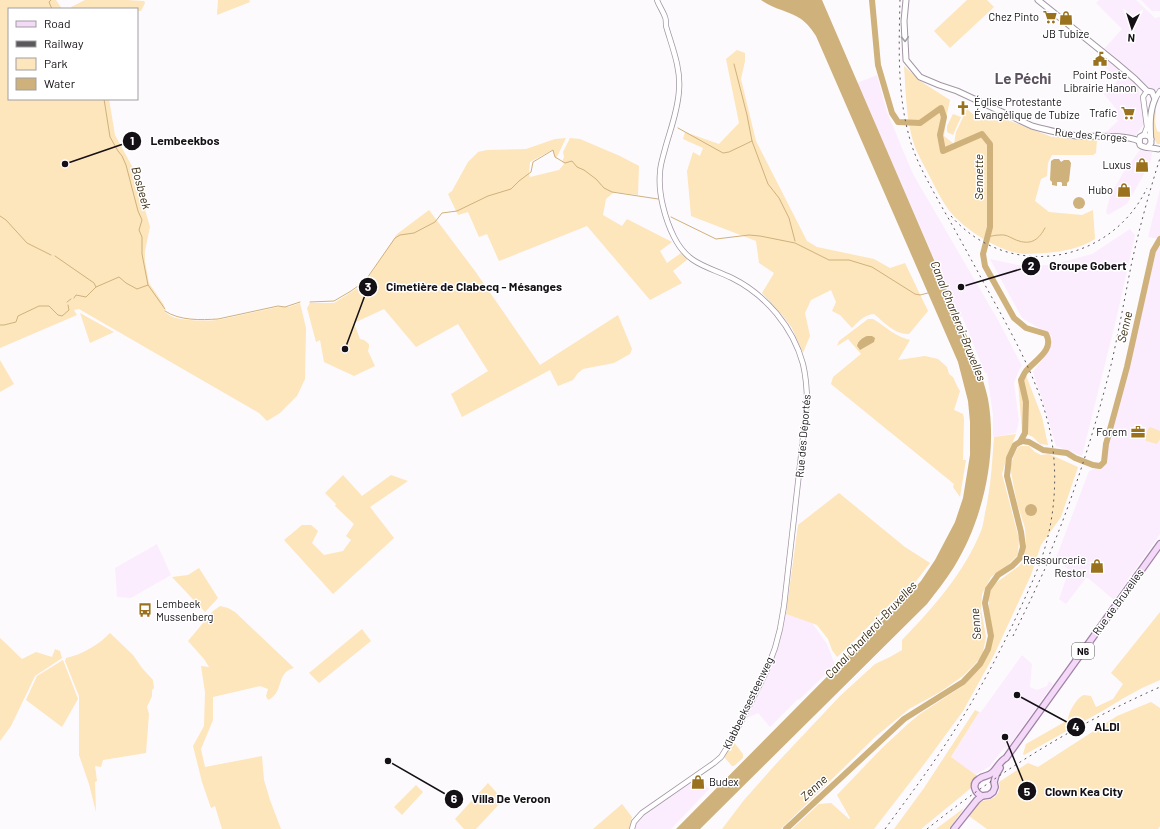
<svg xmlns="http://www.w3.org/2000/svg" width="1160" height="829" font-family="Barlow,sans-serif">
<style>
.built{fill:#fbedfe}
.green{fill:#fde5bc}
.water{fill:#cfb17c}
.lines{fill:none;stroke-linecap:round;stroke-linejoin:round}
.stream{stroke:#cfb17c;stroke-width:1}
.river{stroke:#cfb17c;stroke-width:6}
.tertiary-casing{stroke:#a296a5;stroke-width:6}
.secondary-casing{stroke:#a296a5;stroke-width:7}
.primary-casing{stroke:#a082a7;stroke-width:8}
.tertiary{stroke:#fff;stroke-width:4.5}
.secondary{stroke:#fff;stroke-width:5}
.primary{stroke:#f4d9f9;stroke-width:5.5}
.rail{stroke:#5c595d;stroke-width:1;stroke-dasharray:2 4;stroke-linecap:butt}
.oneway{stroke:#a19fa1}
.labels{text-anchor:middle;stroke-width:3;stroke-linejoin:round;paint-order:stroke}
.shield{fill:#fff;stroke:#5a585b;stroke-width:1}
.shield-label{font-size:10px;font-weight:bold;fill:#141015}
.poi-label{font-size:11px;fill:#141015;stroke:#fff;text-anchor:end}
.street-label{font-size:11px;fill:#141015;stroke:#fff}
.water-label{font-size:12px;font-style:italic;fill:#35280f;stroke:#fff}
.district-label{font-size:15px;font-weight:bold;fill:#5e5361;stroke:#fff}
.leader{fill:none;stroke:#141015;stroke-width:1.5}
.callout-dot{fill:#141015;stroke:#fff;stroke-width:1.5}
.mark-label{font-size:12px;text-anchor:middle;font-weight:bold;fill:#fff}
.callout-label{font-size:12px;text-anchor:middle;font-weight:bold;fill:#141015;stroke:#fff;stroke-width:3;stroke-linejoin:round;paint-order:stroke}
</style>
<rect width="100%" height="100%" fill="#fdfafd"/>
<g class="built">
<path d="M1099 0H1136L1155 18 1160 17V87L1159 89 1155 91 1151 89 1104 49 1122 29 1096 3Z"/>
<path d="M1141 0H1160V11H1152Z"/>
<path d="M1099 53 1124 73 1137 85 1139 91 1144 124 1135 136 1104 134 1118 121 1113 114 1117 110 1104 94 1118 80 1095 57Z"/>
<path d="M877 75 887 112 913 174 998 320 1022 366 1020 368 1014 383 1019 421 1016 433 993 437V415L987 373H985L962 316 959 318 943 279 857 83Z"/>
<path d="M1140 150 1152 152 1151 160 1143 176 1127 204 1108 215 1106 212 1110 196 1123 173Z"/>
<path d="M1160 189V238L1159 239 1148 237Z"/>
<path d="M1130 229 1135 235 1117 316 1082 456 1056 446 1045 409 1033 372 1046 355 1052 336 1022 318 990 259 1023 266 1051 265 1092 254Z"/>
<path d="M1160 244V534L1114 600 1088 578H1086L1066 604 1059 599 1069 570 1056 558 1089 471 1104 465 1107 444 1130 365 1157 247Z"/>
<path d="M157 544 171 575 131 598 117 597 115 568Z"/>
<path d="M786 614 812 623 827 644 835 665 799 700 798 699 770 727 758 713 743 720 765 679 775 656 780 642Z"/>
<path d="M1022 655 1032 664 1030 687 1037 690 1047 686 1049 681 1053 684 1007 749 1004 748 990 766 984 770H983L975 775 951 758 979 712H981Z"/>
<path d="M696 778 702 786 705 785 709 789 691 808 671 829H633L637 820 643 813Z"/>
</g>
<g class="green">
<path d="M0 0H56L62 9H9V99H109L115 135 133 168 150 227 145 251V261L149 283 164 305 165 312C168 314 172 317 176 318 189 321 205 321 218 320L278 307H289L300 303 306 328 305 379 297 396 280 413 267 421 259 413 79 309 74 310 77 315 0 348Z"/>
<path d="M85 0H126L144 1 145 3 141 11H137V13V9H72L71 7Z"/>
<path d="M218 0H249L250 2 217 15Z"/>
<path d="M967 0H987L994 7 950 48 934 31Z"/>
<path d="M737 50 745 53V61L741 79 756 141 807 241 817 247 874 259 890 268 905 263 928 311 909 334C895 335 884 322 874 314 864 315 859 321 852 328L840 315 832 311 836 302 831 290 811 300 805 313 810 336 803 353 792 328 782 315 762 293 774 273 759 263 756 241 691 216 687 171 693 152 700 156 703 148 683 139 685 132 719 144 739 123 726 59Z"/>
<path d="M904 66 920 81 950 100 947 114 944 136 954 144 956 132 967 109 976 117 992 114 1052 137 1055 136 1097 140 1096 153 1093 155H1052L1048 163 1047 176 1041 179 1035 201 1049 212 1082 215 1093 210 1095 239C1078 249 1065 251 1046 253 1039 253 1031 254 1025 254 1000 253 962 228 948 209 941 199 935 187 930 177 925 167 919 157 915 147 906 122 906 93 904 66Z"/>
<path d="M1155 108 1156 111 1155 122 1157 131 1160 132V144H1157L1153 136 1152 115Z"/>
<path d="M953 114 961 117 953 135 947 132V126Z"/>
<path d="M566 138 556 159 552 150 530 162 529 174 530 177 559 170 564 164 562 162 564 157 563 152 570 138 580 139 620 156 639 166 638 195 614 192 606 199 603 215 622 226 627 219 672 242 660 251 667 263 681 253 688 259 673 271 682 283 650 300 587 226 499 261 487 234 479 237 468 212 458 215 448 194 452 191 468 162 478 152 487 150 526 149 555 139Z"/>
<path d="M429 210 475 271 540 365 618 315 632 349 630 354 614 363 583 369 578 373 573 380 558 386 550 370 462 417 451 394 488 371 458 324 416 347 384 309 354 323 360 339 364 340 369 344V347L368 351 375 366 354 376 324 362 320 340 316 342 307 308 310 303H334L364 284 397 234Z"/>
<path d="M80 313 114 332 90 343Z"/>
<path d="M868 319H873C887 327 892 335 910 340L898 360 925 356 938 359 947 367 949 374 953 377 957 386 960 391 954 410 963 414 964 419 963 460H966L960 497 953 487 954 484 831 384 833 377 861 354 848 339 837 346 839 341Z"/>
<path d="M0 360 14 384 0 392Z"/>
<path d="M1024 370 1042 417 1048 445 1040 444 1033 437 1022 432 1018 381Z"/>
<path d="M1150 427 1160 431V439L1157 444 1146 441 1145 439 1148 429Z"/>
<path d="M1016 434 1007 457 1002 474 1019 539 1018 555 1007 566 991 577 982 594 981 609 986 637 982 657 963 676 940 692 909 709 875 737 781 829H722L744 800 775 765 840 696 875 664 890 657 902 650V640C933 608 964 573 981 531 983 526 984 519 985 513 991 488 992 463 994 437Z"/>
<path d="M1021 446H1029L1035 452 1041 455 1049 454 1078 467 1061 517 1041 545 1031 575 994 655 963 711 925 763 874 829H792L819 804 831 803 849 819 850 818 837 795 882 748 909 723 920 714 964 685 980 666 991 648 993 636 989 611V595L993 585 1019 566 1024 560 1026 543 1025 528 1017 503 1010 467 1014 455 1018 447Z"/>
<path d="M343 475 362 496 391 475 408 481 370 507 394 538 333 594 284 540 302 525H311L318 531 312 543 324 555 343 551 351 540 346 536 354 524 335 506 336 504 325 493Z"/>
<path d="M839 493 905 547 930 563 910 589 892 602 857 638 837 657 832 650 828 639 817 625 786 614 798 525Z"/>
<path d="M199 568 218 598 205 612 172 577 188 575Z"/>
<path d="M220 606 228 608 235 612 294 668C275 673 285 692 268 700L266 696 268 689 260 686 213 697V720L201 749 205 767 262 756 264 780 270 800 281 829H222L215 806 211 808 202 782 193 746 204 726 205 692 201 666 209 667 204 659 188 641 213 611Z"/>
<path d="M1160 612V680L1142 688 1122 699 1104 710 1024 755 1023 754 1026 744 1068 720C1068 713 1077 697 1084 695 1086 695 1089 696 1091 696L1096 707 1113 699 1123 684 1111 673Z"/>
<path d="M362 629 371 641 319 683 309 673Z"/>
<path d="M110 633 133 655 142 668 153 680 154 688 152 690V696L147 707 149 714 146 753 103 760 101 767 95 766 97 781 95 782 96 812 89 784 79 755V696L65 661 66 658C81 655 100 644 110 633Z"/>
<path d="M0 638 22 659 36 652 52 657 55 649 60 651 62 658 35 676 11 726 0 741Z"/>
<path d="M63 660 78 699 62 727 26 700 37 676Z"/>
<path d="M1151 702 1160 708V826L1158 829H987L969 816 981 801C993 800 1002 795 999 782L1028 763 1038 767 1117 716Z"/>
<path d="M975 710 979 712 951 757 977 776 973 780 971 788 921 829H894L924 788Z"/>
<path d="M733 741 743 754V758L734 766H732L724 757Z"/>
<path d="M488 783 503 800 476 829H464L455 819Z"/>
<path d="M416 785 423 792 402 815 394 807Z"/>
<path d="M622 804 632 817 630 829H593Z"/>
<path d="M964 808 949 829H936Z"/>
</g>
<g class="water">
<path d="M761 0H822L975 355C979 370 985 384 988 399 998 454 983 520 954 567 946 580 936 592 927 604L700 829H676L912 591 921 581 935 560 955 522 963 498 970 455V422L968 401 958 362 816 36C812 30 808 24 801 19 789 11 773 9 761 0Z"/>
<path d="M1054 159H1059L1061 162 1064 160H1069L1071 163 1069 181 1067 183V186H1062V183L1061 182H1057V186L1052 185V182L1050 180 1051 161Z"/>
<circle cx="1079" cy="203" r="6"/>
<path d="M867 336H872L875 338 874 342 860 350 857 346C858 341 862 338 867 336Z"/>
<circle cx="1031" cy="510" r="6"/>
</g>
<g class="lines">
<g class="stream">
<path d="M51 0 49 2 52 9"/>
<path d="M734 64 747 115 752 141 768 184 779 198 789 218 795 241"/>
<path d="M104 99 110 137 118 151 122 156 126 165 138 211 142 220 139 230 142 237V254L148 285"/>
<path d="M678 128 723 153 729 152 752 141"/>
<path d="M0 216 6 220 27 243 51 255"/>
<path d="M671 217 716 239 749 235 760 236 795 243 829 260H849L872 267 915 294 920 295 928 293"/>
<path d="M987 237C992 236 996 235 1000 235 1007 234 1012 239 1019 241 1032 245 1039 239 1045 228"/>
<path d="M55 256 94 283 96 287 119 277 126 283 137 289 148 285 165 309"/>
<path d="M74 298 76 295 86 297 96 287"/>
<path d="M67 302 71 299"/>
<path d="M310 302 334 301 351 291 365 281 395 238 400 235 414 233 435 222 442 213 457 211 488 196 511 189 519 181 531 172 533 162 553 150 555 157 565 163 572 161 577 167 584 170 596 179 604 188 612 192 658 199"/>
<path d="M165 311C180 321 201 320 218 319L278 306 285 307 300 302"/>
<path d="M0 325H4L16 322 18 316 39 306H49L58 315 62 316 69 310 68 305"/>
</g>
<g class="river">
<path d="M1020 442 1022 441 1029 442 1043 450 1067 453 1075 458 1093 465 1100 466 1104 462 1106 444 1127 367 1153 251 1160 239"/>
<path d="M786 829 904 719 963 682 980 664 988 649 991 636 985 603 988 589 998 575 1012 566 1020 558 1023 547 1021 532 1007 476 1009 458 1015 445 1020 442 1025 433 1026 402 1021 380C1023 377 1024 373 1026 371 1035 360 1055 350 1046 334L1026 328 1014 318 985 266 983 254 990 227V144L982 134 943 151 940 135 944 117 941 108 920 123 898 122 892 113 878 65 872 0"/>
</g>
<defs>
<g id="tertiary">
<path d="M1155 99 1160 91"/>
<path d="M1144 135 1147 127 1143 97 1147 91"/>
<path d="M632 829 634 822 642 813 714 763 721 757 733 738 766 672 775 648 780 629 784 606 807 403C807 390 806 377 803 364 793 327 766 295 732 278 707 266 688 265 674 237 665 219 658 193 660 173 660 165 663 157 665 149 670 130 678 111 679 90 681 68 672 47 666 26 666 23 666 19 665 17 663 11 659 6 657 0"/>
</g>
<g id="secondary">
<path d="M906 0 904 21 906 60 920 77 939 85 957 91 1032 126C1047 130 1062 134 1077 136 1094 137 1125 134 1139 141"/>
<path d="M1038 0 1115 62 1135 79 1147 91 1152 92 1155 99C1149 113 1150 127 1151 143L1148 147"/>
<path d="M1139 141 1140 145C1145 149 1152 147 1158 149"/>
<path d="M1139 141 1140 137C1144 134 1149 135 1151 139"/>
</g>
<g id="primary">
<path d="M982 796C975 793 971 784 979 779 984 775 988 777 993 772 998 767 1000 761 1006 758L1160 544"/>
<path d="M954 829 977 800 982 796 989 795 993 792 995 787 994 782 996 775 1000 768"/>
</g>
</defs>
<use href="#tertiary" class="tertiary-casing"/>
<use href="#secondary" class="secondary-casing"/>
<use href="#primary" class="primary-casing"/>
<use href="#tertiary" class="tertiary"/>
<use href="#secondary" class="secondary"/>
<use href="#primary" class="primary"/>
<g class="rail">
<path d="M951 216C1008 281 1110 265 1147 188"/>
<path d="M1045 565C1073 499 1095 430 1112 361 1119 329 1125 297 1131 266 1139 229 1149 193 1160 158"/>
<path d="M1013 636 1031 599 1049 560"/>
<path d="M885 829C904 803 923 778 941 751 968 711 992 668 1013 624 1023 602 1034 580 1042 557 1055 519 1058 475 1051 436 1040 379 1006 324 979 274 966 250 953 226 939 202 928 181 915 160 909 136 897 92 899 45 900 0"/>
<path d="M927 829C998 772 1076 724 1160 687"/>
</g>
</g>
<defs><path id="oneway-chevron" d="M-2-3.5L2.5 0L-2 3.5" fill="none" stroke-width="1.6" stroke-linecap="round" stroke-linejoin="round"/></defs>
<use class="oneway" href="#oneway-chevron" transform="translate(905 39) rotate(88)"/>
<defs>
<symbol id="supermarket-bare" viewBox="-9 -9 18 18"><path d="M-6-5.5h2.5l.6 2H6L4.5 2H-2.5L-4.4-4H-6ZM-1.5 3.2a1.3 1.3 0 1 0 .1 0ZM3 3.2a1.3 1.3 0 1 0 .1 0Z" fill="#9a721e" stroke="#fff" stroke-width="2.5" paint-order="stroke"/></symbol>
<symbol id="shop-bare" viewBox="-9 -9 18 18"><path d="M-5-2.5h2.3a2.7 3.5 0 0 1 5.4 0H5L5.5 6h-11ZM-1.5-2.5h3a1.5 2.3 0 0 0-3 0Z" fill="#9a721e" stroke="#fff" stroke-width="2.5" paint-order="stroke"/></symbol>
<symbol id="civic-bare" viewBox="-9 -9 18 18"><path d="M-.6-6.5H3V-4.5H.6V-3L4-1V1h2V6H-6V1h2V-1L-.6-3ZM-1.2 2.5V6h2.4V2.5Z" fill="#9a721e" stroke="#fff" stroke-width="2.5" paint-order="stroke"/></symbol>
<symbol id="church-bare" viewBox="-9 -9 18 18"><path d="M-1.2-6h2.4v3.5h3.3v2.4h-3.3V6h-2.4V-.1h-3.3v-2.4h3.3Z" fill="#9a721e" stroke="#fff" stroke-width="2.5" paint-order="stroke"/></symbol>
<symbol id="office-bare" viewBox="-9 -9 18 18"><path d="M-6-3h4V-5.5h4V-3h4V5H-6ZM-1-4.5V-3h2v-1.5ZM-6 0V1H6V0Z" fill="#9a721e" stroke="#fff" stroke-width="2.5" paint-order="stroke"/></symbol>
<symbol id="bus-bare" viewBox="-9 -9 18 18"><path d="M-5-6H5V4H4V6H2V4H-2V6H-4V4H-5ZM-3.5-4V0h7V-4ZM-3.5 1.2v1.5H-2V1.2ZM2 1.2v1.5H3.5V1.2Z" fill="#9a721e" stroke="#fff" stroke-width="2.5" paint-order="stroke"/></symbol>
</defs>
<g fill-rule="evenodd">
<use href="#supermarket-bare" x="1040" y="7" width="20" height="20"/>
<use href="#shop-bare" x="1056" y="8" width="20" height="20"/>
<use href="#civic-bare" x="1090" y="49" width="20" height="20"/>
<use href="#church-bare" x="953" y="98" width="20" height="20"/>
<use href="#supermarket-bare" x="1118" y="103" width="20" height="20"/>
<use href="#shop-bare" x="1132" y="155" width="20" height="20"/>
<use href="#shop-bare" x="1114" y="180" width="20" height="20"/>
<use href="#office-bare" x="1128" y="422" width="20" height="20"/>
<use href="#shop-bare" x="1087" y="556" width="20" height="20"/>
<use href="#bus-bare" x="135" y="600" width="20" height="20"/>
<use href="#shop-bare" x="688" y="772" width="20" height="20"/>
</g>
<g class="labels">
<rect class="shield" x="1072" y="643" width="22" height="16" rx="3"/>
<g class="shield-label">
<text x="1083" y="655">N6</text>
</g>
<g class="poi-label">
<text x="1039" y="21">Chez Pinto</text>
<text x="1066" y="38" text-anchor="middle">JB Tubize</text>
<text x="1100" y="79" text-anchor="middle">Point Poste<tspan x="1100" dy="13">Librairie Hanon</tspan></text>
<text x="974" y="106" text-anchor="start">Église Protestante<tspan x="974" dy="13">Évangélique de Tubize</tspan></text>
<text x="1117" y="117">Trafic</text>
<text x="1131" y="169">Luxus</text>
<text x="1113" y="194">Hubo</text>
<text x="1127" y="436">Forem</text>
<text x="1086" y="564">Ressourcerie<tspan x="1086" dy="13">Restor</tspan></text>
<text x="156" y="608" text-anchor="start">Lembeek<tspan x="156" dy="13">Mussenberg</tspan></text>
<text x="709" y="786" text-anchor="start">Budex</text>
</g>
<g class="street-label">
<text transform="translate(1091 135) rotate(5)" y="4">Rue des Forges</text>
<text transform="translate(803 436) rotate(-85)" y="4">Rue des Déportés</text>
<text transform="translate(1118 602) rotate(-54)" y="4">Rue de Bruxelles</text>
<text transform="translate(748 703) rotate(-64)" y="4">Klabbeeksesteenweg</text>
</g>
<g class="water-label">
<text transform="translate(979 177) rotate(-90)" y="4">Sennette</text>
<text transform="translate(141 188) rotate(74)" y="4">Bosbeek</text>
<text transform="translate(958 321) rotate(68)" y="4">Canal Charleroi-Bruxelles</text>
<text transform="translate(1125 327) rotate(-77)" y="4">Senne</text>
<text transform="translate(976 624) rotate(-95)" y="4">Senne</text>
<text transform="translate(871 630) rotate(-47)" y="4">Canal Charleroi-Bruxelles</text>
<text transform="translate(814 788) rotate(-43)" y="4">Zenne</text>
</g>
<g class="district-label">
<text x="1023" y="84">Le Péchi</text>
</g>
</g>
<path class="leader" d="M65 164L132 141M961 287L1031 266M345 349L368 287M1017 695L1076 727M1005 737L1027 791M388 761L454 799"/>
<g class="callout-dot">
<circle cx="65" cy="164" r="4"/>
<circle cx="961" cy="287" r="4"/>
<circle cx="345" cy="349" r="4"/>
<circle cx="1017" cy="695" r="4"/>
<circle cx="1005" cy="737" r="4"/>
<circle cx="388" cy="761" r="4"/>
<circle cx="132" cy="141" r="10"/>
<circle cx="1031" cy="266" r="10"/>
<circle cx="368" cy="287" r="10"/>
<circle cx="1076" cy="727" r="10"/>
<circle cx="1027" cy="791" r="10"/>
<circle cx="454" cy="799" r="10"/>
</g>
<g class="mark-label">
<text x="132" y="145">1</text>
<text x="1031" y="270">2</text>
<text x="368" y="291">3</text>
<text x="1076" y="731">4</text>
<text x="1027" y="796">5</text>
<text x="454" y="803">6</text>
</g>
<g class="callout-label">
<text x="185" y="145">Lembeekbos</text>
<text x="1088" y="270">Groupe Gobert</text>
<text x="474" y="291">Cimetière de Clabecq - Mésanges</text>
<text x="1107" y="731">ALDI</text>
<text x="1084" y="796">Clown Kea City</text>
<text x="511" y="803">Villa De Veroon</text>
</g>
<rect x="8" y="8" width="130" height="92" fill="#ffffff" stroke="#a19fa1"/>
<rect x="16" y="21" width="20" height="6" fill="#f4d9f9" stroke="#a19fa1"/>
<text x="44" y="28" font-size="12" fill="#141015">Road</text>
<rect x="16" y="41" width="20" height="6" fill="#5c595d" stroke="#a19fa1"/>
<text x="44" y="48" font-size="12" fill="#141015">Railway</text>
<rect x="16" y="58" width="20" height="12" fill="#fde5bc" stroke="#a19fa1"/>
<text x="44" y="68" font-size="12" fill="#141015">Park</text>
<rect x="16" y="78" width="20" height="12" fill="#cfb17c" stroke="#a19fa1"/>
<text x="44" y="88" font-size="12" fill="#141015">Water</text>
<g transform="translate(1132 28) rotate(184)" stroke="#ffffff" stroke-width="3" paint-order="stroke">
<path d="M0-3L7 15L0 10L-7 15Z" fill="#141015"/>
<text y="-6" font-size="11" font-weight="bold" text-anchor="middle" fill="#141015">N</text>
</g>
</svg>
